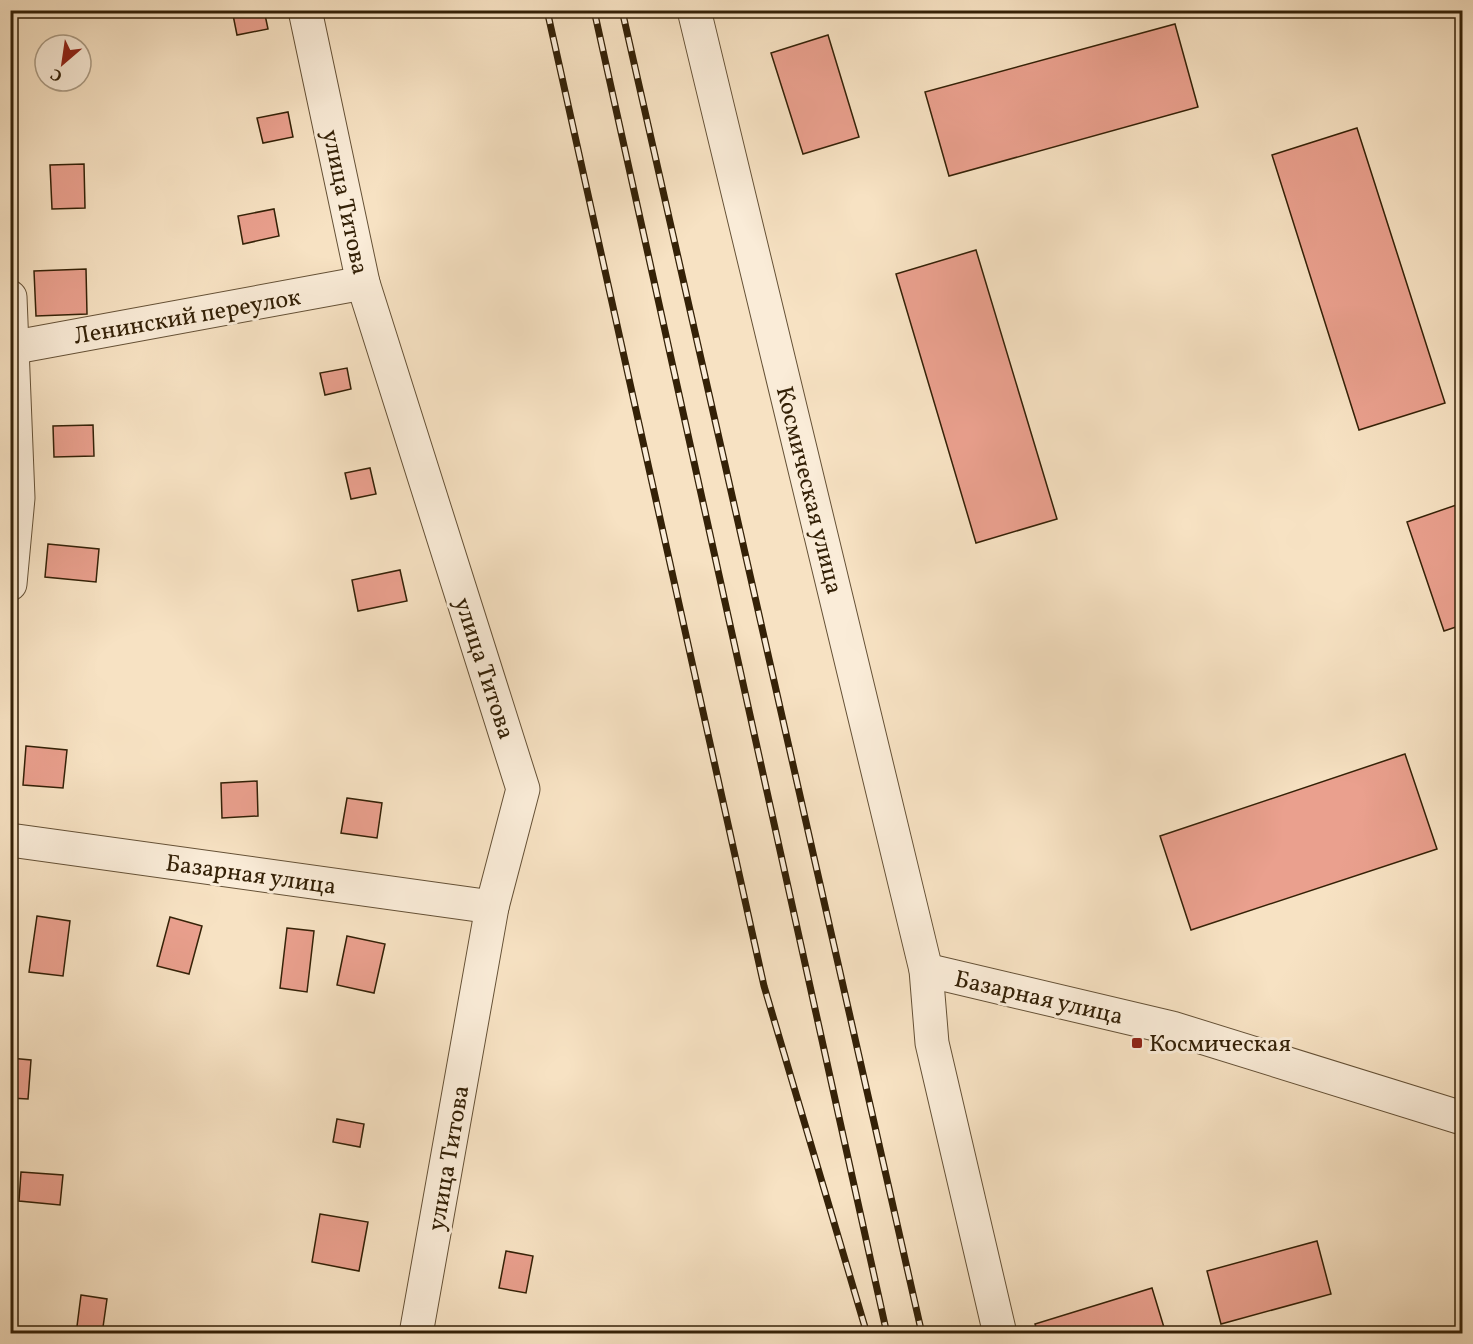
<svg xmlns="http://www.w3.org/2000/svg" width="1473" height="1344" font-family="Vollkorn,serif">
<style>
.building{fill:#eaa08e;stroke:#342107;stroke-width:1.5}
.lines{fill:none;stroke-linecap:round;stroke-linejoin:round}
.minor-casing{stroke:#655136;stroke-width:35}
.minor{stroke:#faecd8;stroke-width:33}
.rail-casing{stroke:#342107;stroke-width:7}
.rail{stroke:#faecd8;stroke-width:4.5;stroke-dasharray:14;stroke-linecap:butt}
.poi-dot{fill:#8f2418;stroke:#faecd8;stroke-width:2}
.labels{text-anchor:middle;stroke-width:6;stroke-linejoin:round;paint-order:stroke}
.street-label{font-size:24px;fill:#342107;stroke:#faecd8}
.poi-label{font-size:24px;fill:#342107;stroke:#faecd8;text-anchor:start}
</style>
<rect width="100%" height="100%" fill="#f7e2c3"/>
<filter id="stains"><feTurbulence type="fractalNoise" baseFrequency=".00333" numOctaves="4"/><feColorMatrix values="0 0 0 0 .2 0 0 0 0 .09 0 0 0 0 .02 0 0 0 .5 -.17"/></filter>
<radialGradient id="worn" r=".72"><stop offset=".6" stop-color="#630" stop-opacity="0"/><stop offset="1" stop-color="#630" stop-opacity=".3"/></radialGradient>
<g class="building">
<path d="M232 10H264L268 29 237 35Z"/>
<path d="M1175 24 1198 107 949 176 925 92Z"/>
<path d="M828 35 859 137 803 154 771 53Z"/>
<path d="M288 112 293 137 263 143 257 118Z"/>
<path d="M1357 128 1445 403 1359 430 1272 155Z"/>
<path d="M84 164 85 208 52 209 50 165Z"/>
<path d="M274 209 279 236 243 244 238 216Z"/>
<path d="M976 250 1057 519 976 543 896 274Z"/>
<path d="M86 269 87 314 36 316 34 271Z"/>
<path d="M347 368 351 389 325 395 320 373Z"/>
<path d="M93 425 94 456 54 457 53 426Z"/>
<path d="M370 468 376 494 351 499 345 473Z"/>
<path d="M1462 503V625L1444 631 1407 522Z"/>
<path d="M48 544 99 549 96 582 45 577Z"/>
<path d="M400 570 407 601 358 611 352 580Z"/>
<path d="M26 746 67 750 63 788 23 785Z"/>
<path d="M1405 754 1437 849 1191 930 1160 836Z"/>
<path d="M257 781 258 816 222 818 221 783Z"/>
<path d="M347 798 382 803 377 838 341 833Z"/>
<path d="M37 916 70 921 63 976 29 972Z"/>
<path d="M170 917 202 926 189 974 157 966Z"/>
<path d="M287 928 314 931 307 992 280 988Z"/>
<path d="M347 936 385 944 374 993 337 985Z"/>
<path d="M10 1058 31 1060 28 1099 10 1098Z"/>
<path d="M337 1119 364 1124 360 1147 333 1142Z"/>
<path d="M21 1172 63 1175 60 1205 19 1201Z"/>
<path d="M320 1214 368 1222 359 1271 312 1262Z"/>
<path d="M1317 1241 1331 1294 1221 1324 1207 1271Z"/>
<path d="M506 1251 533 1256 526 1293 499 1288Z"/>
<path d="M1152 1288 1166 1334H1038L1035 1324Z"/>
<path d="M81 1295 107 1299 102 1334H76Z"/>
<path d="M316 1330 349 1334H316Z"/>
</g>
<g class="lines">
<defs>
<g id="minor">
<path d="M305 10 363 283 523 789 492 907 416 1334"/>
<path d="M694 10 926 970 932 1043 1000 1334"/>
<path d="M10 297 18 498 10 584"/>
<path d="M10 348 363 283"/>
<path d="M10 840 492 907"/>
<path d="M926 970 1172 1028 1462 1118"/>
</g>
</defs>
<use href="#minor" class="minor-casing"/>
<use href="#minor" class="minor"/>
<defs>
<g id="rail">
<path d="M547 10 764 986 867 1334"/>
<path d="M594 10 887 1334"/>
<path d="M622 10 922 1334"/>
</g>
</defs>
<use href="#rail" class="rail-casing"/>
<use href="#rail" class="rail"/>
</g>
<rect class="poi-dot" x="1131" y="1037" width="12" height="12" rx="3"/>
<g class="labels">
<g class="street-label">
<text transform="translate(346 202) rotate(78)" y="8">улица Титова</text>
<text transform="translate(187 316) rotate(-10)" y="8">Ленинский переулок</text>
<text transform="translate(810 490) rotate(76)" y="8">Космическая улица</text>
<text transform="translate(485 668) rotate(72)" y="8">улица Титова</text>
<text transform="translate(251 874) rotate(8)" y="8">Базарная улица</text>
<text transform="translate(1039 997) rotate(13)" y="8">Базарная улица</text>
<text transform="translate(448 1158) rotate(-80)" y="8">улица Титова</text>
</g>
<g class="poi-label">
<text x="1149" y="1051">Космическая</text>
</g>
</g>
<rect width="1473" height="1344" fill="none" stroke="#f7e2c3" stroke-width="36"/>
<rect x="12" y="12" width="1449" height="1320" fill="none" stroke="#342107" stroke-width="3"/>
<rect x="18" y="18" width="1437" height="1308" fill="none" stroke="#342107" stroke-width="1.5"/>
<g transform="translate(63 63) rotate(209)"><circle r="28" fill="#faecd8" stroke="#ab9b84" stroke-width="1.5"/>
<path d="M0-4.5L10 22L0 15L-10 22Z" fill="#8f2418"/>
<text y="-9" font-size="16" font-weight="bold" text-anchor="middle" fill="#342107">С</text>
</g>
<rect width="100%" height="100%" filter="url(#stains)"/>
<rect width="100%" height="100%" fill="url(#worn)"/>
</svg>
